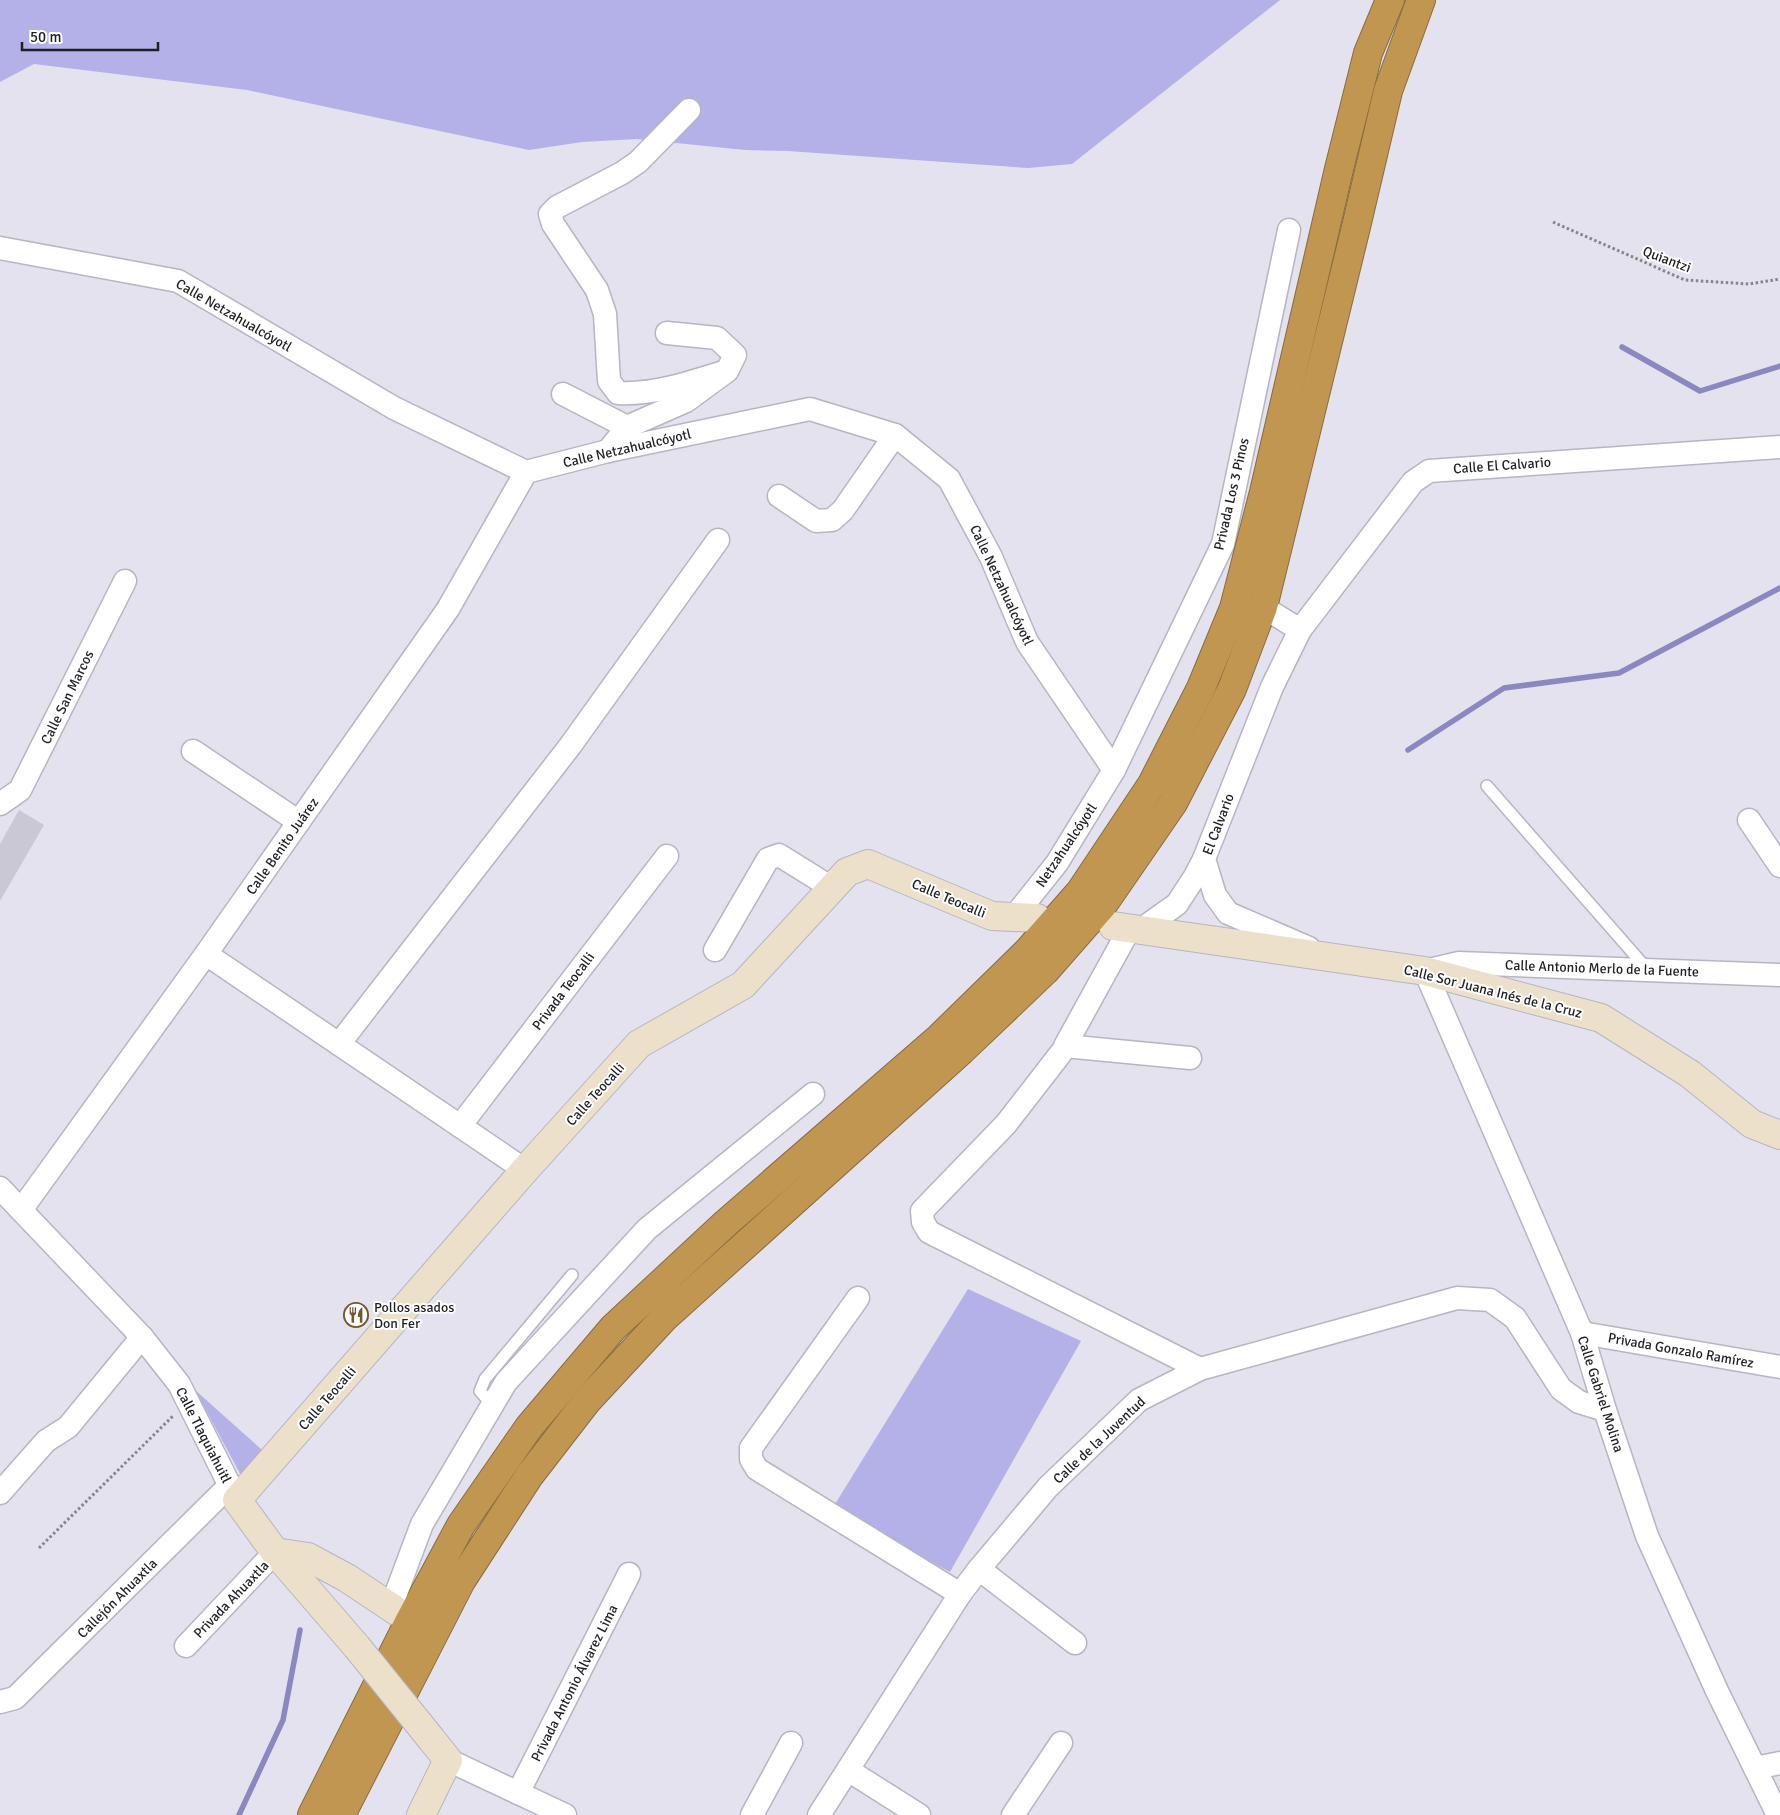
<svg xmlns="http://www.w3.org/2000/svg" width="1780" height="1815" font-family="Signika,sans-serif">
<style>
.green{fill:#b4b1e9}
.lines{fill:none;stroke-linecap:round;stroke-linejoin:round}
.stream{stroke:#8b87c1;stroke-width:5.5}
.building{fill:#c9c8d4}
.lane-casing{stroke:#b6b5c1;stroke-width:14}
.street-casing{stroke:#b6b5c1;stroke-width:25}
.secondary-casing{stroke:#b6b5c1;stroke-width:30}
.highway-casing{stroke:#896c41;stroke-width:30}
.path{stroke:#86858d;stroke-width:3;stroke-dasharray:2.5 2.5;stroke-linecap:butt}
.lane{stroke:#fff;stroke-width:11}
.street{stroke:#fff;stroke-width:22}
.secondary{stroke:#ece0ca;stroke-width:28}
.highway{stroke:#c19650;stroke-width:28}
.secondary-bridge-casing{stroke:#b6b5c1;stroke-width:30;stroke-linecap:butt}
.secondary-bridge{stroke:#ece0ca;stroke-width:28}
.labels{text-anchor:middle;stroke-width:4;stroke-linejoin:round;paint-order:stroke}
.street-label{font-size:14px;fill:#201f24;stroke:#fff}
.poi-label{font-size:14px;fill:#201f24;stroke:#fff;text-anchor:start}
</style>
<rect width="100%" height="100%" fill="#e3e2ee"/>
<g class="green">
<path d="M0 0H1280L1072 164 1028 168 788 151 745 150 637 139 582 142 529 150 247 90 34 64 0 82Z"/>
<path d="M968 1289 1081 1341 950 1572 832 1509Z"/>
<path d="M195 1390 270 1457 244 1481Z"/>
</g>
<g class="lines">
<g class="stream">
<path d="M1622 347 1700 391 1780 366"/>
<path d="M1408 750 1504 688 1619 673 1780 588"/>
<path d="M239 1815 283 1720 300 1630"/>
</g>
</g>
<path class="building" d="M19 810 44 825 0 901V844Z"/>
<g class="lines">
<defs>
<g id="lane">
<path d="M1487 786 1647 969"/>
<path d="M492 1405 480 1391 485 1379 572 1275"/>
</g>
<g id="street">
<path d="M689 110 638 162 622 173 557 207 550 214 553 224 597 290 605 314 609 381 618 393C654 395 692 382 727 371"/>
<path d="M0 248 178 281 394 408 526 472 608 451 810 409 895 435 949 479 991 557 1027 642 1114 770"/>
<path d="M563 394 627 427"/>
<path d="M608 451 627 427 686 401 727 371 735 355 717 338 667 333"/>
<path d="M779 496 816 521 832 520 843 510 895 435"/>
<path d="M1263 607 1300 630"/>
<path d="M193 751 299 822"/>
<path d="M0 804 20 790 125 581"/>
<path d="M1749 820 1780 866"/>
<path d="M1014 917 1057 863 1114 770 1223 544 1289 230"/>
<path d="M1130 928 1065 1046 1190 1058"/>
<path d="M1142 929 1177 904 1194 878 1204 859"/>
<path d="M1309 948 1228 913 1215 895 1204 859 1272 687 1300 630 1413 482 1429 471 1780 447"/>
<path d="M715 950 768 859 779 855 832 888"/>
<path d="M206 954 525 1170"/>
<path d="M339 1044 570 746 718 540"/>
<path d="M1061 1053 1006 1124 922 1211 923 1222 929 1232 1200 1369"/>
<path d="M460 1126 667 856"/>
<path d="M0 1188 142 1337 179 1384 237 1500"/>
<path d="M21 1210 206 954 448 609 526 472"/>
<path d="M858 1298 751 1448V1459L757 1469 960 1594"/>
<path d="M1582 1333 1780 1367"/>
<path d="M0 1493 46 1441 68 1427 142 1337"/>
<path d="M979 1569 1075 1643"/>
<path d="M391 1607 422 1524 506 1382 647 1229 813 1094"/>
<path d="M186 1646 275 1552"/>
<path d="M0 1702 15 1698 229 1486"/>
<path d="M448 1760 565 1815"/>
<path d="M1755 1768 1780 1763"/>
<path d="M848 1770 919 1815"/>
<path d="M518 1793 629 1574"/>
<path d="M752 1815 791 1743"/>
<path d="M819 1815 960 1594 979 1569 1048 1487 1139 1400 1200 1369 1457 1298 1490 1300 1515 1318 1561 1389 1579 1402 1605 1410"/>
<path d="M1013 1815 1061 1743"/>
<path d="M1778 1815 1717 1691 1647 1536 1605 1410 1582 1333 1425 971 1459 963 1780 975"/>
</g>
<g id="secondary">
<path d="M1113 926 1425 971 1601 1018 1690 1074 1752 1124 1780 1135"/>
<path d="M275 1552 308 1557 347 1578 410 1620"/>
<path d="M357 1647 275 1552 237 1500 525 1170 639 1044 743 985 847 872 868 864 992 916 1037 918"/>
<path d="M421 1815 448 1760 432 1740"/>
</g>
<g id="highway">
<path d="M312 1815 410 1620 461 1525 529 1427 613 1328 726 1223 939 1038 1028 951 1080 892 1152 784 1201 688 1234 608 1264 492 1339 169 1368 53 1390 0"/>
<path d="M341 1815 461 1581 529 1476 587 1401 665 1317 962 1050 1045 971 1102 906 1173 803 1232 689 1263 607 1356 227 1388 91 1421 0"/>
</g>
</defs>
<use href="#lane" class="lane-casing"/>
<use href="#street" class="street-casing"/>
<use href="#secondary" class="secondary-casing"/>
<use href="#highway" class="highway-casing"/>
<g class="path">
<path d="M1553 222 1685 280 1749 284 1780 279"/>
<path d="M39 1548 174 1415"/>
</g>
<use href="#lane" class="lane"/>
<use href="#street" class="street"/>
<use href="#secondary" class="secondary"/>
<use href="#highway" class="highway"/>
<defs>
<path id="secondary-bridge" d="M357 1647 432 1740"/>
</defs>
<use href="#secondary-bridge" class="secondary-bridge-casing"/>
<use href="#secondary-bridge" class="secondary-bridge"/>
</g>
<defs>
<symbol id="restaurant-ring" viewBox="-11 -11 22 22"><circle r="9.5" fill="#fff" stroke="#74582b" stroke-width="1.5"/><path d="M-5-6h1v4h1v-4h1v4h1v-4h1v5L-1.5 .5V6h-2V.5L-5-1ZM5-6V6H3V1.5H1.5Q1.5-4 5-6Z" fill="#74582b"/></symbol>
</defs>
<g fill-rule="evenodd">
<use href="#restaurant-ring" x="342" y="1301" width="28" height="28"/>
</g>
<g class="labels">
<g class="street-label">
<text transform="translate(1667 259) rotate(21)" y="5">Quiantzi</text>
<text transform="translate(234 315) rotate(30)" y="5">Calle Netzahualcóyotl</text>
<text transform="translate(627 448) rotate(-13)" y="5">Calle Netzahualcóyotl</text>
<text transform="translate(1502 465) rotate(-4)" y="5">Calle El Calvario</text>
<text transform="translate(1231 494) rotate(-77)" y="5">Privada Los 3 Pinos</text>
<text transform="translate(1002 585) rotate(65)" y="5">Calle Netzahualcóyotl</text>
<text transform="translate(67 697) rotate(-64)" y="5">Calle San Marcos</text>
<text transform="translate(1218 824) rotate(-69)" y="5">El Calvario</text>
<text transform="translate(1066 845) rotate(-56)" y="5">Netzahualcóyotl</text>
<text transform="translate(282 846) rotate(-55)" y="5">Calle Benito Juárez</text>
<text transform="translate(949 898) rotate(23)" y="5">Calle Teocalli</text>
<text transform="translate(1602 968) rotate(2)" y="5">Calle Antonio Merlo de la Fuente</text>
<text transform="translate(563 991) rotate(-53)" y="5">Privada Teocalli</text>
<text transform="translate(1493 991) rotate(14)" y="5">Calle Sor Juana Inés de la Cruz</text>
<text transform="translate(595 1094) rotate(-48)" y="5">Calle Teocalli</text>
<text transform="translate(1681 1350) rotate(10)" y="5">Privada Gonzalo Ramírez</text>
<text transform="translate(1601 1394) rotate(72)" y="5">Calle Gabriel Molina</text>
<text transform="translate(327 1398) rotate(-49)" y="5">Calle Teocalli</text>
<text transform="translate(204 1435) rotate(63)" y="5">Calle Tlaquiahuitl</text>
<text transform="translate(1099 1440) rotate(-43)" y="5">Calle de la Juventud</text>
<text transform="translate(117 1598) rotate(-45)" y="5">Callejón Ahuaxtla</text>
<text transform="translate(231 1599) rotate(-46)" y="5">Privada Ahuaxtla</text>
<text transform="translate(574 1683) rotate(-63)" y="5">Privada Antonio Álvarez Lima</text>
</g>
<g class="poi-label">
<text x="374" y="1312">Pollos asados<tspan x="374" dy="16">Don Fer</tspan></text>
</g>
</g>
<path d="M22 42v8h136v-8" fill="none" stroke="#201f24" stroke-width="2.5"/>
<text x="30" y="42" font-size="15" fill="#201f24" stroke="#ffffff" stroke-width="4" paint-order="stroke">50 m</text>
</svg>
